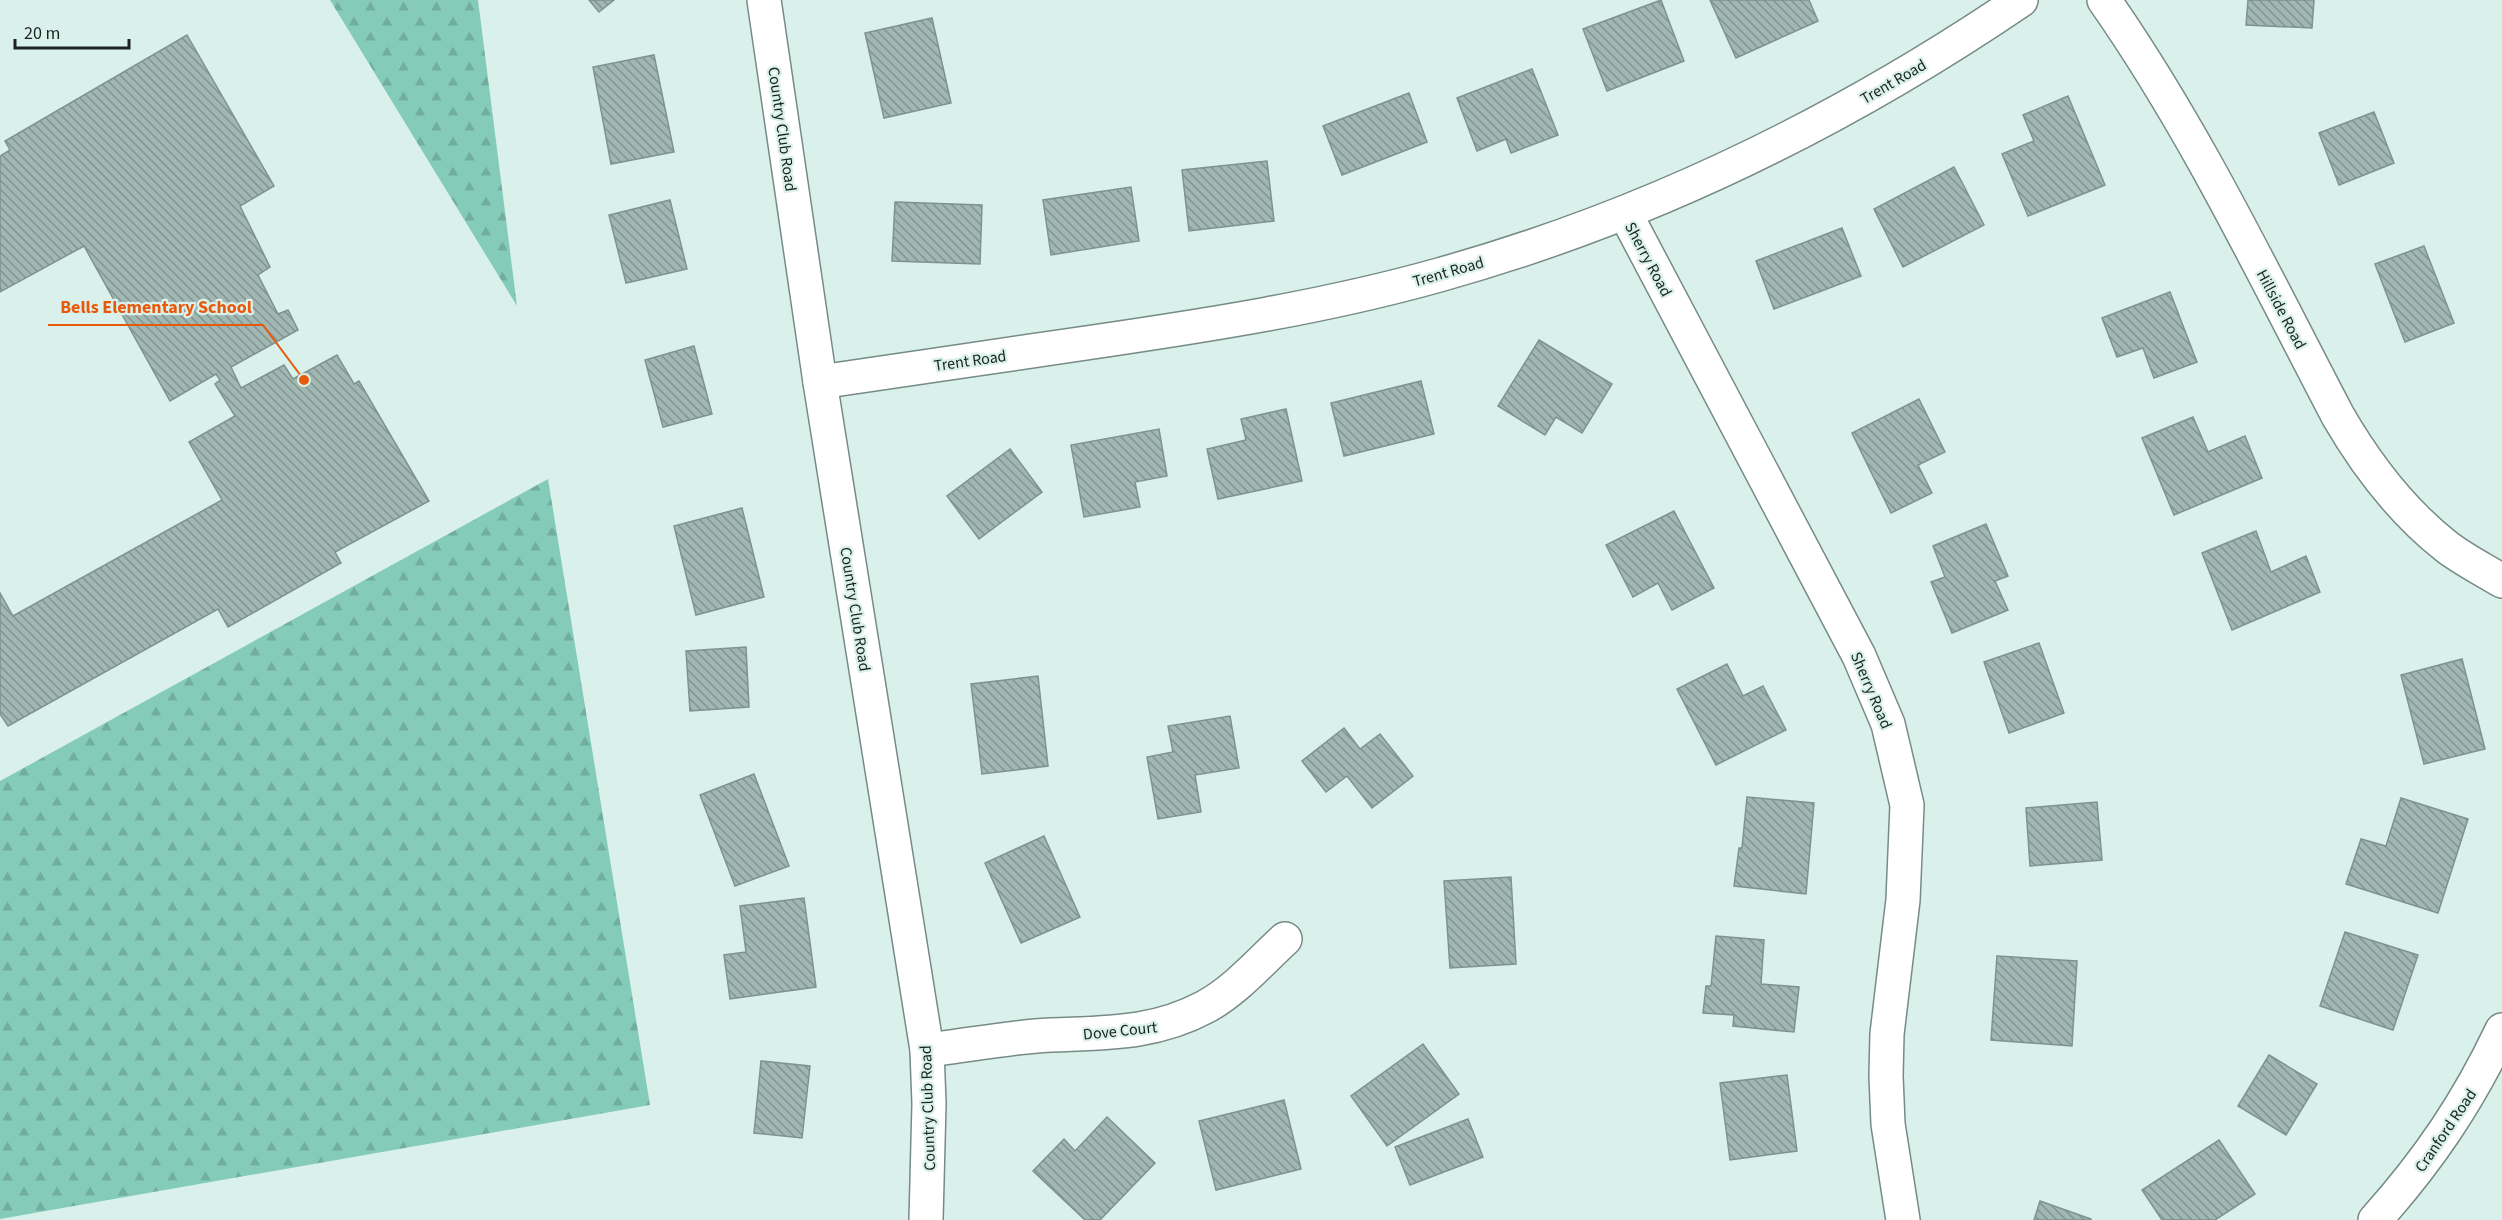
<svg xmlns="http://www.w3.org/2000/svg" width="2502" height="1220" font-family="'Source Sans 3',sans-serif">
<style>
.forest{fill:url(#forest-firs)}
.building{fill:url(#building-back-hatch);stroke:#7e938d;stroke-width:1.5}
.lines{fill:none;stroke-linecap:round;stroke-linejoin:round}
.minor-casing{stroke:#778b86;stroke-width:36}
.minor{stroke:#fff;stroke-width:33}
.labels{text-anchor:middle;stroke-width:4.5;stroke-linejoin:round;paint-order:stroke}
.street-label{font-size:16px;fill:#1a2320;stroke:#daf1eb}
.leader{fill:none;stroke:#e8590c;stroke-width:2}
.callout-dot{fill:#e8590c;stroke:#daf1eb;stroke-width:2}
.callout-label{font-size:18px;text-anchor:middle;font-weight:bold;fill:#e8590c;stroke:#daf1eb;stroke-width:4.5;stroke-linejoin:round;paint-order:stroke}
</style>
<defs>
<pattern id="forest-firs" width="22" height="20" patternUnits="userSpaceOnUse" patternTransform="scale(1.5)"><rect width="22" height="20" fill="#84cbba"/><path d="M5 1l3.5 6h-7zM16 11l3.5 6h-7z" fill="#71aea0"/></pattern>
<pattern id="building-back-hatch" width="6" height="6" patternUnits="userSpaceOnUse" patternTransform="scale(1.5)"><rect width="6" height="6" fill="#a1b7b1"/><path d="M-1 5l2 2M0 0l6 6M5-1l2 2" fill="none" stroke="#829490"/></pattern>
</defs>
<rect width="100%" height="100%" fill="#daf1eb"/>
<g class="forest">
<path d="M330 0H478L517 306Z"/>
<path d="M548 479 650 1105 0 1219V781Z"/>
</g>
<g class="building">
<path d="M589 0H614L599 12Z"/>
<path d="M1661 0 1684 61 1607 91 1583 29Z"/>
<path d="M1710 0H1809L1818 21 1736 58Z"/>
<path d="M2248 0H2314L2312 28 2246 25Z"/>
<path d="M932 18 951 103 884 118 865 33Z"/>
<path d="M187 35 274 186 240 206 270 267 258 275 278 314 288 310 298 330 231 367 241 388 284 365 293 379 337 355 354 384 359 381 429 501 335 552 341 563 228 627 218 609 8 726 0 714V593L13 616 222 500 189 442 235 416 215 384 220 380 216 374 170 401 84 246 0 292V156L10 150 5 141Z"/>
<path d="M654 55 674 152 611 164 593 67Z"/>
<path d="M1532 69 1558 135 1511 153 1506 139 1477 151 1457 98Z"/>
<path d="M1409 93 1427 142 1342 175 1323 126Z"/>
<path d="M2068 96 2105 185 2028 216 2002 154 2034 141 2023 115Z"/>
<path d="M2374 112 2394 163 2339 185 2319 133Z"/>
<path d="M1267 161 1274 221 1189 231 1182 170Z"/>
<path d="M1954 167 1984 225 1903 267 1874 209Z"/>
<path d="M1131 187 1139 241 1051 255 1043 200Z"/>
<path d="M670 200 687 269 626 283 609 215Z"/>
<path d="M895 202 982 205 980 264 892 261Z"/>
<path d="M1842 228 1861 276 1774 309 1756 261Z"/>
<path d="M2424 246 2454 323 2405 342 2375 264Z"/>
<path d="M2170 292 2197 362 2154 378 2143 348 2117 357 2102 318Z"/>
<path d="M1539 340 1612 384 1582 433 1556 417 1545 435 1498 406Z"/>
<path d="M694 346 712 414 663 427 645 360Z"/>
<path d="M1421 381 1434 434 1344 456 1331 403Z"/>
<path d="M1919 399 1945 452 1918 465 1932 493 1891 513 1852 433Z"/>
<path d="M1286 409 1302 481 1218 499 1207 449 1246 440 1241 419Z"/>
<path d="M2193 417 2208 452 2245 436 2262 478 2174 515 2142 438Z"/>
<path d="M1159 429 1167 476 1135 482 1140 507 1084 517 1071 445Z"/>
<path d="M1010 449 1042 492 979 539 947 496Z"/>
<path d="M742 508 764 597 696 615 674 526Z"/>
<path d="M1674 511 1714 588 1672 610 1658 583 1633 597 1606 545Z"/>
<path d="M1986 524 2008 576 1995 581 2008 610 1952 633 1931 582 1945 577 1933 546Z"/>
<path d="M2256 531 2271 572 2306 556 2320 592 2232 630 2202 553Z"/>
<path d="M2039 643 2064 713 2009 733 1984 662Z"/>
<path d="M746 647 749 707 690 711 686 651Z"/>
<path d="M2462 659 2485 749 2424 764 2401 675Z"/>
<path d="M1727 664 1743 696 1763 686 1786 730 1716 765 1677 689Z"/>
<path d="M1038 676 1048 766 982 774 971 684Z"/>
<path d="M1230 716 1239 768 1195 775 1201 812 1158 819 1147 757 1173 752 1168 726Z"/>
<path d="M1344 728 1360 749 1380 734 1413 776 1372 808 1347 776 1326 792 1302 761Z"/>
<path d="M754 774 789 866 735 886 700 795Z"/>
<path d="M1747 797 1814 803 1806 894 1734 886 1739 848H1742Z"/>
<path d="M2401 798 2468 819 2438 913 2346 884 2361 839 2386 846Z"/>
<path d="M2097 802 2102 860 2030 866 2026 808Z"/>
<path d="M1044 836 1080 917 1021 943 985 863Z"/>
<path d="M1511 877 1516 964 1450 968 1444 881Z"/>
<path d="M804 898 816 987 730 999 724 955 746 952 740 906Z"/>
<path d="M2345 932 2418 955 2393 1030 2320 1006Z"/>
<path d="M1716 936 1764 940 1761 984 1799 987 1794 1032 1733 1026 1734 1015 1703 1013 1706 986H1711Z"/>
<path d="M1997 956 2077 961 2072 1046 1991 1040Z"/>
<path d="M1423 1044 1459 1094 1387 1146 1351 1096Z"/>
<path d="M2269 1055 2317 1084 2286 1135 2238 1106Z"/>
<path d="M761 1061 810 1066 802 1138 754 1133Z"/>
<path d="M1787 1075 1797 1151 1730 1160 1720 1083Z"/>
<path d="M1284 1100 1301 1169 1216 1190 1199 1121Z"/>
<path d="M1107 1117 1155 1163 1100 1220H1085L1033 1171 1064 1139 1075 1151Z"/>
<path d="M1468 1119 1483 1157 1410 1185 1395 1147Z"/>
<path d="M2219 1140 2255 1194 2215 1220H2162L2142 1190Z"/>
<path d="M2040 1201 2091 1219V1220H2034Z"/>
</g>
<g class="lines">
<defs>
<g id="minor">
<path d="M764 0 820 382 927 1050 929 1104 926 1220"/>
<path d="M2104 0C2195 130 2264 275 2338 416 2367 466 2401 511 2447 547 2464 560 2484 570 2502 581"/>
<path d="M1625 213 1859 656 1888 724 1907 805 1903 900 1887 1034 1886 1076 1888 1124 1903 1220"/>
<path d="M820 382C911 369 1002 355 1093 342 1209 325 1325 307 1439 275 1647 217 1843 121 2021 0"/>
<path d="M927 1050C963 1046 999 1039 1036 1036 1096 1032 1149 1037 1205 1007 1235 991 1260 962 1285 939"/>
<path d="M2375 1220C2428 1161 2468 1102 2502 1030"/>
</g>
</defs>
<use href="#minor" class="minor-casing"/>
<use href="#minor" class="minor"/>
</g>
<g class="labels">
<g class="street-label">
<text transform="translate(1893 81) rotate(-30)" y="6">Trent Road</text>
<text transform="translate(783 129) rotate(82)" y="6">Country Club Road</text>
<text transform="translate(1649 259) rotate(62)" y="6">Sherry Road</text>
<text transform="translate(1448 271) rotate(-16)" y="6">Trent Road</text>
<text transform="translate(2282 309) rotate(62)" y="6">Hillside Road</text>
<text transform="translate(970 360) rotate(-8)" y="6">Trent Road</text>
<text transform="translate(856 609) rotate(81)" y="6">Country Club Road</text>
<text transform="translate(1872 690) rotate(67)" y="6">Sherry Road</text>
<text transform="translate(1120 1030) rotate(-6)" y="6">Dove Court</text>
<text transform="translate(927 1108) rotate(-92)" y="6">Country Club Road</text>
<text transform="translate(2445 1130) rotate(-56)" y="6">Cranford Road</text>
</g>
</g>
<path class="leader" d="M304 380L263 325H48"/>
<circle class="callout-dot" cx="304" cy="380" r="6"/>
<g class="callout-label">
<text x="156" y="313">Bells Elementary School</text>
</g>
<path d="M15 39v9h114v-9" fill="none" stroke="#1a2320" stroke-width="3"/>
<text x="24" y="39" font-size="18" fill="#1a2320" stroke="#daf1eb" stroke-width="4.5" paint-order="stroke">20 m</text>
</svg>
